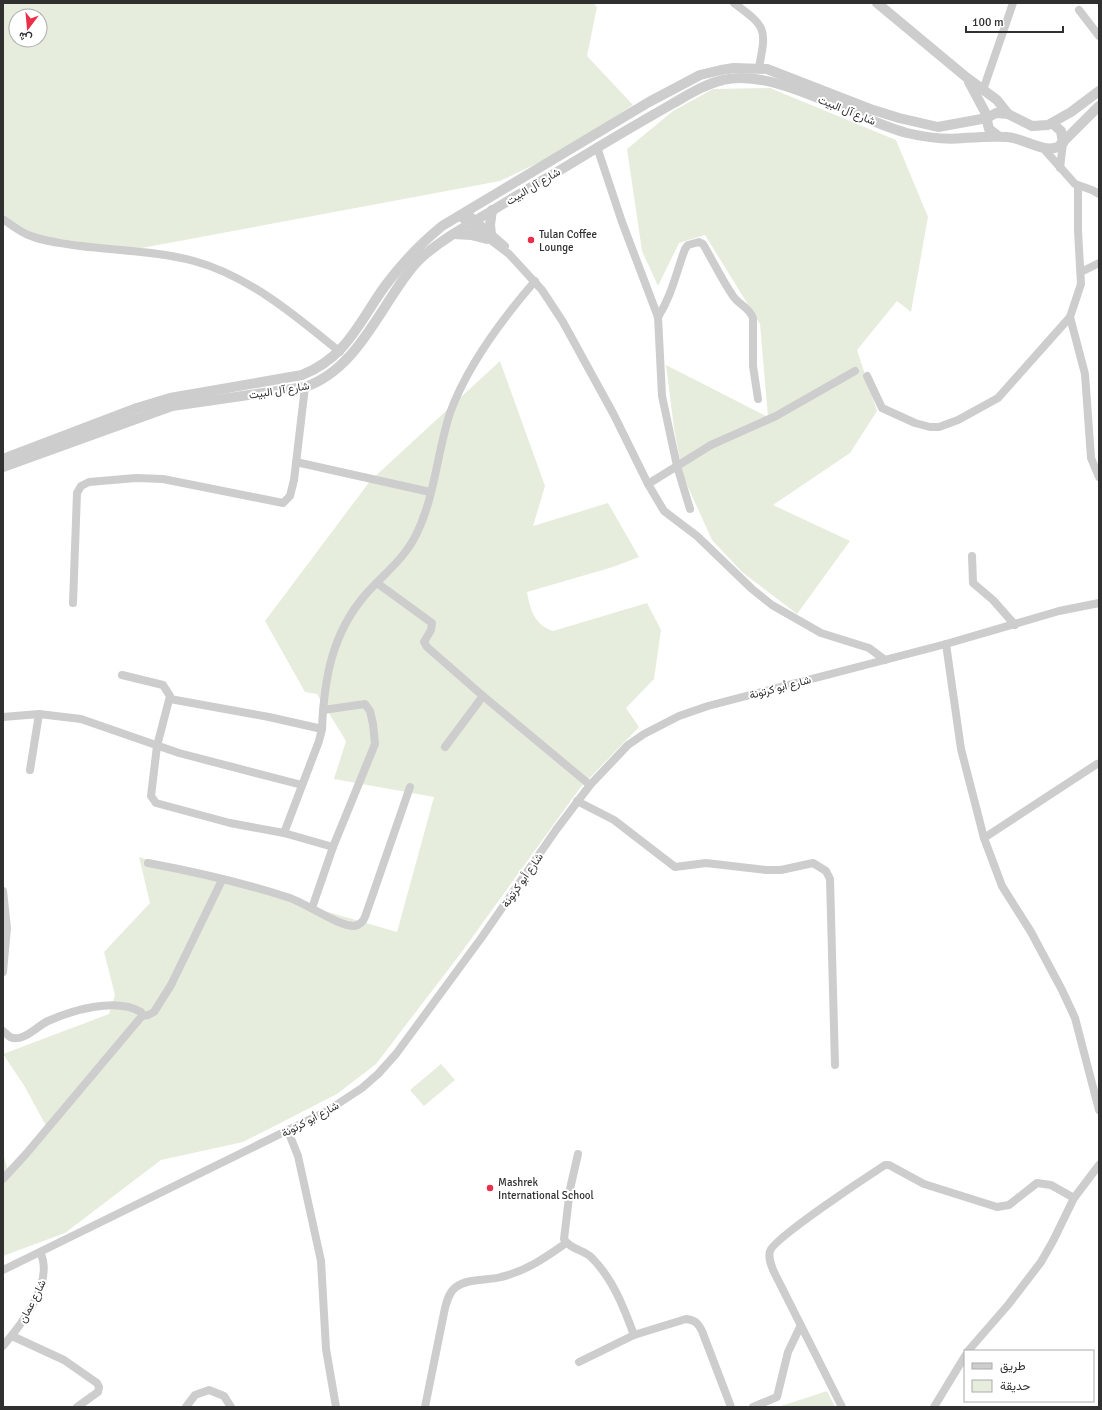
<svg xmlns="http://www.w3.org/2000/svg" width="1102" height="1410" font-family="Signika,Vazirmatn,sans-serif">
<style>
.green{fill:#e7eddd;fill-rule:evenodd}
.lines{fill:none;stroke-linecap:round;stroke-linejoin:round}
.minor{stroke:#cdcdcd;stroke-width:8}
.tertiary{stroke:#cdcdcd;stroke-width:10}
.poi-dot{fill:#eb2e49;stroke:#fff;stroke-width:1.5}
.labels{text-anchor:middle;stroke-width:4;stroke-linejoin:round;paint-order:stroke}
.street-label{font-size:11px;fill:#303030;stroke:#fff}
.poi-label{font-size:11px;fill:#303030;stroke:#fff;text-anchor:start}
</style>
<rect width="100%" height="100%" fill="#fff"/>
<g class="green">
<path d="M3 3H593L597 7 587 56 633 105 565 150 500 181 131 250 23 233 3 213ZM16 16H40V40H16Z"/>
<path d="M770 88 896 140 928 217 911 312 897 301 857 350 877 411 850 453 773 505 850 541 797 614 742 572 712 540 683 476 674 428 666 365 768 417 760 324 705 235 679 243 658 286 642 251 627 149 673 111 713 89Z"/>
<path d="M500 361 545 486 533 526 608 503 639 557 613 567 527 592C530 610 535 625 553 631L647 603 661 630 654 679 626 708 639 727 580 788 461 953 376 1064 337 1094 243 1142 161 1160 65 1233 3 1256V1153L9 1174 46 1126 25 1087 3 1054 109 1014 115 995 104 952 150 903 139 857 397 932 434 797 334 779 346 741 317 694 305 692 265 621 370 481Z"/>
<path d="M441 1064 455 1080 424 1106 410 1090Z"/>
<path d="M827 1391 835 1407H778Z"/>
</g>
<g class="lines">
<g class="minor">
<path d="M734 3C766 27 767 28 759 67"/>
<path d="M1079 10 1099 36"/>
<path d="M983 90 1013 3"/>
<path d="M597 147 622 222 658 317 662 396 677 466 690 509"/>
<path d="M1043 148 1075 184 1092 190 1099 194"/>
<path d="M1060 168 1063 143"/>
<path d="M1078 186V231L1081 284 1070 317 1085 374 1091 458 1099 477"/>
<path d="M466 212 505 246"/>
<path d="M459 216 509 254 542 290 563 322 614 415 648 484 664 511 697 536 752 589 772 605 821 633 869 648 885 660"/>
<path d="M3 219C10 224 18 230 26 234 39 240 53 242 67 244 109 251 153 250 194 261 249 276 296 316 340 352"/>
<path d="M1081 272 1099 263"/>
<path d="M658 317C672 295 676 273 685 249L688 245 699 242 703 244C713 261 722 280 733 296 739 305 749 307 753 318V366L758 399"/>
<path d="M867 376 882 408 915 423 930 427H939L958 420 998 398 1070 317"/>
<path d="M296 462 430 492"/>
<path d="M648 484 711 445 776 416 855 371"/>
<path d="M972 556 973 583 993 600 1015 625"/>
<path d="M377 583 432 623 431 630 424 642 427 647 483 696 590 785"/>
<path d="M73 603 77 493 81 486 89 482 136 478 163 479 283 503 290 496 294 480 305 387"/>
<path d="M946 644 961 749 984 838 1002 886 1031 932 1062 990 1075 1018 1099 1110"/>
<path d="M122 675 163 685 170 696 157 746 151 796 156 803 230 823 284 833 333 847"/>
<path d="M170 699 269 717 322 729 319 741 284 833"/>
<path d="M3 717 39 714 81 719 179 753 302 785"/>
<path d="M322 729C324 679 332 633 366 594 384 574 404 559 416 535 435 497 437 452 450 413 467 366 503 318 535 281"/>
<path d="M445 747 483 696"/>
<path d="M30 770 39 714"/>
<path d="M577 801 614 820 675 867 706 863 766 870H781L813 863 826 871 830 879 835 1065"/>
<path d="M984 838 1097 764"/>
<path d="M148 863C196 872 244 883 290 898 307 904 338 926 354 926 360 925 363 922 365 917L410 787"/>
<path d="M3 891 7 928 3 972"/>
<path d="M312 908 333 847 375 744 373 724 370 711 365 704 323 710"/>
<path d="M142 1016 148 1015 154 1012 171 985 222 880"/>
<path d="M3 1031 10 1037C23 1043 37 1026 48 1021 73 1010 116 997 141 1012L142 1016 26 1154 3 1179"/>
<path d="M288 1131 298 1156 321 1261 326 1349 336 1407"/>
<path d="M578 1154 570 1189 564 1239C569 1249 585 1250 592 1258 613 1279 624 1308 634 1335"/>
<path d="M3 1270 327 1111 362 1088 378 1074 396 1054 482 937 556 830 590 785 628 745 644 734 679 716 708 706 946 644 1059 611 1099 603"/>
<path d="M12 1336 64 1360 97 1383 99 1387 98 1392 77 1407"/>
<path d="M3 1346C22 1324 55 1282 40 1252"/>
<path d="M968 1351 1008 1305 1041 1262 1053 1241 1074 1198 1099 1165"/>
<path d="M579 1362 634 1335 686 1319C695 1320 698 1323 702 1331L731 1407"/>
<path d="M186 1407 195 1395 209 1390 224 1396 231 1407"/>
<path d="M425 1407 445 1308C447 1301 449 1292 456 1287 468 1278 487 1281 501 1277 526 1271 545 1258 566 1243"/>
<path d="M753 1407 777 1397 788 1352 800 1327"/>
<path d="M842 1407 774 1272C771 1265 768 1258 770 1251 774 1238 868 1176 885 1165H889L924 1184 997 1207 1009 1205 1037 1183 1051 1185 1074 1198"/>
<path d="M934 1407 965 1356"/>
</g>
<g class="tertiary">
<path d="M877 3 966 77 997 100 1008 114"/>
<path d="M969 82 985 112 989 129 998 136"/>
<path d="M1052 123 1061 131 1063 143"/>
<path d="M454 234 471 235 487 239"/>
<path d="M491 234 490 225 492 210"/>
<path d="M3 459 137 408 170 398 302 375C347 357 359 322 385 286 402 263 420 244 442 226L649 102 700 75 721 70 734 68 767 69 870 109 899 118 938 127 987 118 996 113 1008 114 1032 126 1048 125 1071 112 1099 91"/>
<path d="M3 467 172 406 305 387C348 372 370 329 394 293 402 281 410 268 421 258 441 240 466 226 490 212 514 197 538 183 562 169 598 147 635 125 672 104 688 95 705 84 723 80 775 67 854 119 907 133 924 137 945 140 964 138 979 137 992 136 1007 137 1024 138 1042 153 1058 147L1099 106"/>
</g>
</g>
<g class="poi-dot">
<circle cx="531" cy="240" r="4"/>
<circle cx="490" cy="1188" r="4"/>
</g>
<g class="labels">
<g class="street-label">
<text transform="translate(847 110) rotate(22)" y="4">شارع آل البيت</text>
<text transform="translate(533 186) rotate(-31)" y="4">شارع آل البيت</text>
<text transform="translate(279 390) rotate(-9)" y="4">شارع آل البيت</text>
<text transform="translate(780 687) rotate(-15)" y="4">شارع أبو كرتونة</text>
<text transform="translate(522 880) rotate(-55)" y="4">شارع أبو كرتونة</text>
<text transform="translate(310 1119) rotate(-28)" y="4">شارع أبو كرتونة</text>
<text transform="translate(32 1301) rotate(-63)" y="4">شارع عمان</text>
</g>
<g class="poi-label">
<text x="539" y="238">Tulan Coffee<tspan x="539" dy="13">Lounge</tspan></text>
<text x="498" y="1186">Mashrek<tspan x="498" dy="13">International School</tspan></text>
</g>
</g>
<rect width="1102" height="1410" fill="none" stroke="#303030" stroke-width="8"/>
<rect x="964" y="1350" width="130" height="52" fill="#ffffff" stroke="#acacac"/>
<rect x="972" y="1363" width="20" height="6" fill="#cdcdcd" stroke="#acacac"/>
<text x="1000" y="1370" font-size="12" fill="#303030">طريق</text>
<rect x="972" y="1380" width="20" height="12" fill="#e7eddd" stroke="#acacac"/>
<text x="1000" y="1390" font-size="12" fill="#303030">حديقة</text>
<g transform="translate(28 28) rotate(196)"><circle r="19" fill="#ffffff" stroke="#acacac"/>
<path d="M0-3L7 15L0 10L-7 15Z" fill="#eb2e49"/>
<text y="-6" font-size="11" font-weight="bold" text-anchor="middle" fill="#303030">ش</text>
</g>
<path d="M966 26v6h97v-6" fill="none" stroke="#303030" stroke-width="2"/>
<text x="972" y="26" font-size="12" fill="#303030" stroke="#ffffff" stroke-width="3" paint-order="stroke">100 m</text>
</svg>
